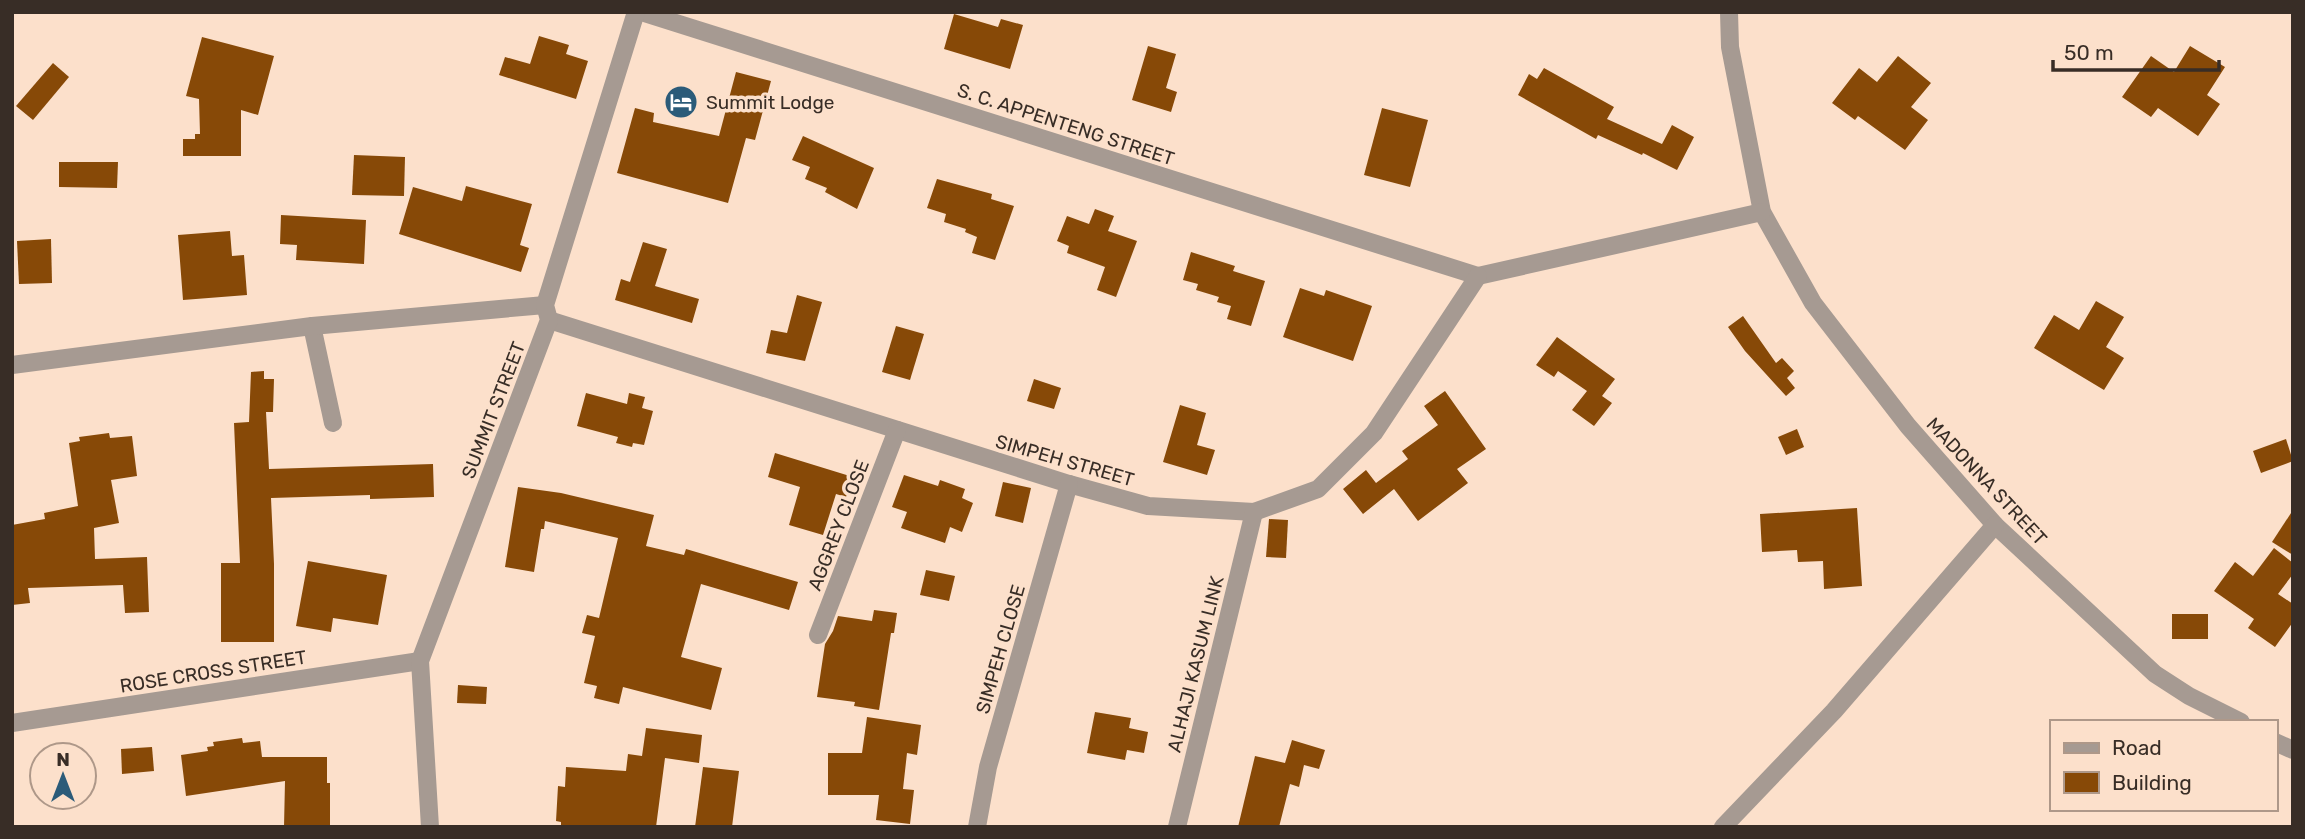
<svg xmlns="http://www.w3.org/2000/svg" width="2305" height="839" font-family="Rubik,sans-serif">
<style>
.building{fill:#874907}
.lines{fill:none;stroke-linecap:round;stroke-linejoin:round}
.minor{stroke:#a69a92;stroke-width:18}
.labels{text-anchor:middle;stroke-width:7;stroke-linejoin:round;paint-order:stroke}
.poi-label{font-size:19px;fill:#382d26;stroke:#fce0cb;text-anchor:start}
.street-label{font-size:19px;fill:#382d26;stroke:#fce0cb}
</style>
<rect width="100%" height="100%" fill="#fce0cb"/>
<g class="building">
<path d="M954 14 998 27 1001 19 1023 25 1010 69 944 49Z"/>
<path d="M539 36 569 45 566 54 588 61 576 99 499 75 505 57 530 64Z"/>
<path d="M202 37 274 56 258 115 241 110V156H183V139H195V134H200L199 99 186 96Z"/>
<path d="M1148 46 1176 54 1166 88 1177 92 1171 112 1132 100Z"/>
<path d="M2190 46 2225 67 2207 95 2220 104 2198 136 2158 108 2151 117 2122 97 2151 56 2174 72Z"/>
<path d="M1898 56 1931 83 1911 107 1928 120 1905 150 1858 116 1855 120 1832 103 1859 68 1877 82Z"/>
<path d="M53 63 69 77 33 120 16 106Z"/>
<path d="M1544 68 1614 107 1607 119 1662 144 1672 125 1694 137 1677 170 1643 153 1642 155 1598 135 1596 139 1518 95 1529 74 1537 79Z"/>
<path d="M736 72 771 81 755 140 746 138 728 203 617 173 635 108 654 113 653 122 719 136Z"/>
<path d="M1382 108 1428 120 1410 187 1364 175Z"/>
<path d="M803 136 874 168 857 209 825 192 827 188 805 179 810 167 792 160Z"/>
<path d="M354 155 405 157 404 196 352 195Z"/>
<path d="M59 162H118L117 188 59 187Z"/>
<path d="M937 179 992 194 991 199 1014 206 995 260 972 253 977 237 965 232 966 229 944 222 946 214 927 208Z"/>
<path d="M466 186 532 204 520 245 529 248 521 272 399 234 413 187 462 201Z"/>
<path d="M1095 209 1114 216 1108 231 1137 241 1116 297 1097 290 1105 267 1067 253 1069 246 1057 241 1067 216 1089 224Z"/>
<path d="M281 215 366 220 364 264 296 260 297 245 280 244Z"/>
<path d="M230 231 232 256 244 255 247 295 183 300 178 235Z"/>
<path d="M51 239 52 283 19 284 17 241Z"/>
<path d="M643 242 667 249 655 286 699 299 692 323 615 300 621 279 630 282Z"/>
<path d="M1191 252 1235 266 1233 271 1265 281 1251 326 1227 319 1231 306 1217 302 1219 297 1196 290 1198 284 1183 280Z"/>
<path d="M1300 288 1324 296 1326 290 1372 306 1353 361 1283 337Z"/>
<path d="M797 295 822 302 805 361 766 353 771 330 787 333Z"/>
<path d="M2096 301 2124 317 2106 347 2124 358 2104 390 2034 348 2054 315 2079 330Z"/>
<path d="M1743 316 1776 363 1782 358 1794 371 1787 378 1795 388 1786 396 1745 351 1728 327Z"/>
<path d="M896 326 924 334 910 380 882 372Z"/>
<path d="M1557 337 1615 379 1602 396 1612 403 1594 426 1572 410 1587 391 1558 371 1554 377 1536 365Z"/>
<path d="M264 371V379H274L273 412H266L269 469 433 464 434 497 370 499V495L271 498 274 564V642H221V563H240L234 423 249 422 251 372Z"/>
<path d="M1034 379 1061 388 1054 409 1027 401Z"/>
<path d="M1445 391 1486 449 1457 469 1468 483 1418 521 1394 489 1363 514 1343 489 1366 470 1376 483 1408 459 1402 451 1438 425 1424 406Z"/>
<path d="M586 393 627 404 629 393 645 397 642 408 653 411 644 445 633 443 632 447 616 443 618 437 577 426Z"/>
<path d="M1180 405 1206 413 1197 445 1215 450 1207 475 1163 462Z"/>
<path d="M1797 429 1804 447 1786 455 1778 437Z"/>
<path d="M109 433 110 438 132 436 137 476 111 480 119 523 94 528 95 559 147 557 149 612 125 613 123 585 28 588 30 603 12 605V525L45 519 44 513 78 506 69 443 80 441 79 437Z"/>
<path d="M2286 439 2293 461 2261 473 2253 451Z"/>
<path d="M775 453 853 477 846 497 836 494 823 535 789 525 800 487 768 477Z"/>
<path d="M904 475 938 486 940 480 965 489 962 498 973 503 962 532 950 527 945 543 901 528 907 512 892 507Z"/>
<path d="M1003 482 1031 488 1023 523 995 516Z"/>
<path d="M518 487 561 493 654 515 646 546 684 555 686 549 798 582 789 610 701 584 681 657 722 668 711 710 623 687 619 704 594 698 597 686 584 683 595 636 582 633 587 615 599 618 618 538 545 521 544 529H541L534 572 505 567Z"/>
<path d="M1857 508 1862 586 1824 589 1823 561 1798 562 1797 550 1762 552 1760 514Z"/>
<path d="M2293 510V555L2272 542Z"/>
<path d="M1269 519 1288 520 1286 558 1266 557Z"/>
<path d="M2274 548 2293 563V574L2278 594 2293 604V622L2275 647 2248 628 2254 619 2214 591 2235 562 2253 576Z"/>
<path d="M308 561 387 575 378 625 333 618 331 632 296 626Z"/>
<path d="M926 570 955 576 949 601 920 595Z"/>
<path d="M874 610 897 613 894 633H891L879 710 854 706 855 702 817 697 825 644 833 631 838 616 872 621Z"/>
<rect x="2172" y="614" width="36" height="25"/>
<path d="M458 685 487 687 486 704 457 703Z"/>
<path d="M1095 712 1131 718 1129 728 1148 732 1144 753 1127 750 1125 760 1087 753Z"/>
<path d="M867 717 921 725 917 755 907 753 903 789 914 790 910 824 876 820 879 795H828V753H862Z"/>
<path d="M646 728 702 735 699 763 665 758 656 827H561V822L556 821 558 786 565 787 566 767 626 771 628 754 642 756Z"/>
<path d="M242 738 243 743 260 741 262 757H327V783H330V827H284L285 781 186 796 181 755 208 751 207 747 214 746 213 742Z"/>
<path d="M1292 740 1325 750 1319 769 1304 765 1299 787 1290 784 1279 827H1238L1255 756 1285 763Z"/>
<path d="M152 747 154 771 122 774 121 749Z"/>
<path d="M703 767 739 771 732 827H695Z"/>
</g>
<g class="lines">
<g class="minor">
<path d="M641 12 1478 276"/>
<path d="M1729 12 1730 47 1762 212 1813 303 1908 426 1995 525 2155 674 2189 696 2241 722"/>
<path d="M1478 276 1762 212"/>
<path d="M549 320 1069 484 1148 506 1254 512 1318 489 1374 433 1478 276"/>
<path d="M312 326 333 423"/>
<path d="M12 365 312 326 545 305"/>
<path d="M818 635 897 430"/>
<path d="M12 723 420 661"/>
<path d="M2275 742 2293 750"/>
<path d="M430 827 420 661 549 320 545 305 636 12"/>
<path d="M977 827 988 767 1069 484"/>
<path d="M1177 827 1254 512"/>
<path d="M1723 827 1834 711 1995 525"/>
</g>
</g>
<defs>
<symbol id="hotel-disc" viewBox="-11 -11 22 22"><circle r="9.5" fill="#2b5b79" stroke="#fce0cb"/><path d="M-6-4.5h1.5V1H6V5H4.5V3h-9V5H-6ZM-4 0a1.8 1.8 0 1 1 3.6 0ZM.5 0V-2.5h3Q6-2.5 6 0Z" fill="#fff"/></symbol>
</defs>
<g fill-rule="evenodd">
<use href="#hotel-disc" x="662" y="83" width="38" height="38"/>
</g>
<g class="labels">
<g class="poi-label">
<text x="706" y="109">Summit Lodge</text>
</g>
<g class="street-label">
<text transform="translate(1066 124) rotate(18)" y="7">S. C. APPENTENG STREET</text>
<text transform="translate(493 410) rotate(-69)" y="7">SUMMIT STREET</text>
<text transform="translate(1065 460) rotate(16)" y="7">SIMPEH STREET</text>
<text transform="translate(1987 481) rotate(47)" y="7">MADONNA STREET</text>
<text transform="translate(838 525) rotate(-69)" y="7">AGGREY CLOSE</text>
<text transform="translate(1000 649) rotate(-74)" y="7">SIMPEH CLOSE</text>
<text transform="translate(1195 664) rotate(-76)" y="7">ALHAJI KASUM LINK</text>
<text transform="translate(213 671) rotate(-9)" y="7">ROSE CROSS STREET</text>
</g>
</g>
<rect width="2305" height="839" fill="none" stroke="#382d26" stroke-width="28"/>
<rect x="2050" y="720" width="228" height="91" fill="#fce0cb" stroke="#ae9889" stroke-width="2"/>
<rect x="2064" y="743" width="35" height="10" fill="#a69a92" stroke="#ae9889" stroke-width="2"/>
<text x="2112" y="755" font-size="21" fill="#382d26">Road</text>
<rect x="2064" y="772" width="35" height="21" fill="#874907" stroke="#ae9889" stroke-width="2"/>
<text x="2112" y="790" font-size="21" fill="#382d26">Building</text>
<g transform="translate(63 776)"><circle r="33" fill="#fce0cb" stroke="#ae9889" stroke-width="2"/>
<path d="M0-5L12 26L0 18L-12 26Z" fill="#2b5b79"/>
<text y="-10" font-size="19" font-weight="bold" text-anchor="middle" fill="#382d26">N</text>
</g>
<path d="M2053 60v10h166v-10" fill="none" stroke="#382d26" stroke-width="3.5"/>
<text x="2064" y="60" font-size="21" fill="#382d26" stroke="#fce0cb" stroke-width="5" paint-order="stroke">50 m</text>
</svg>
